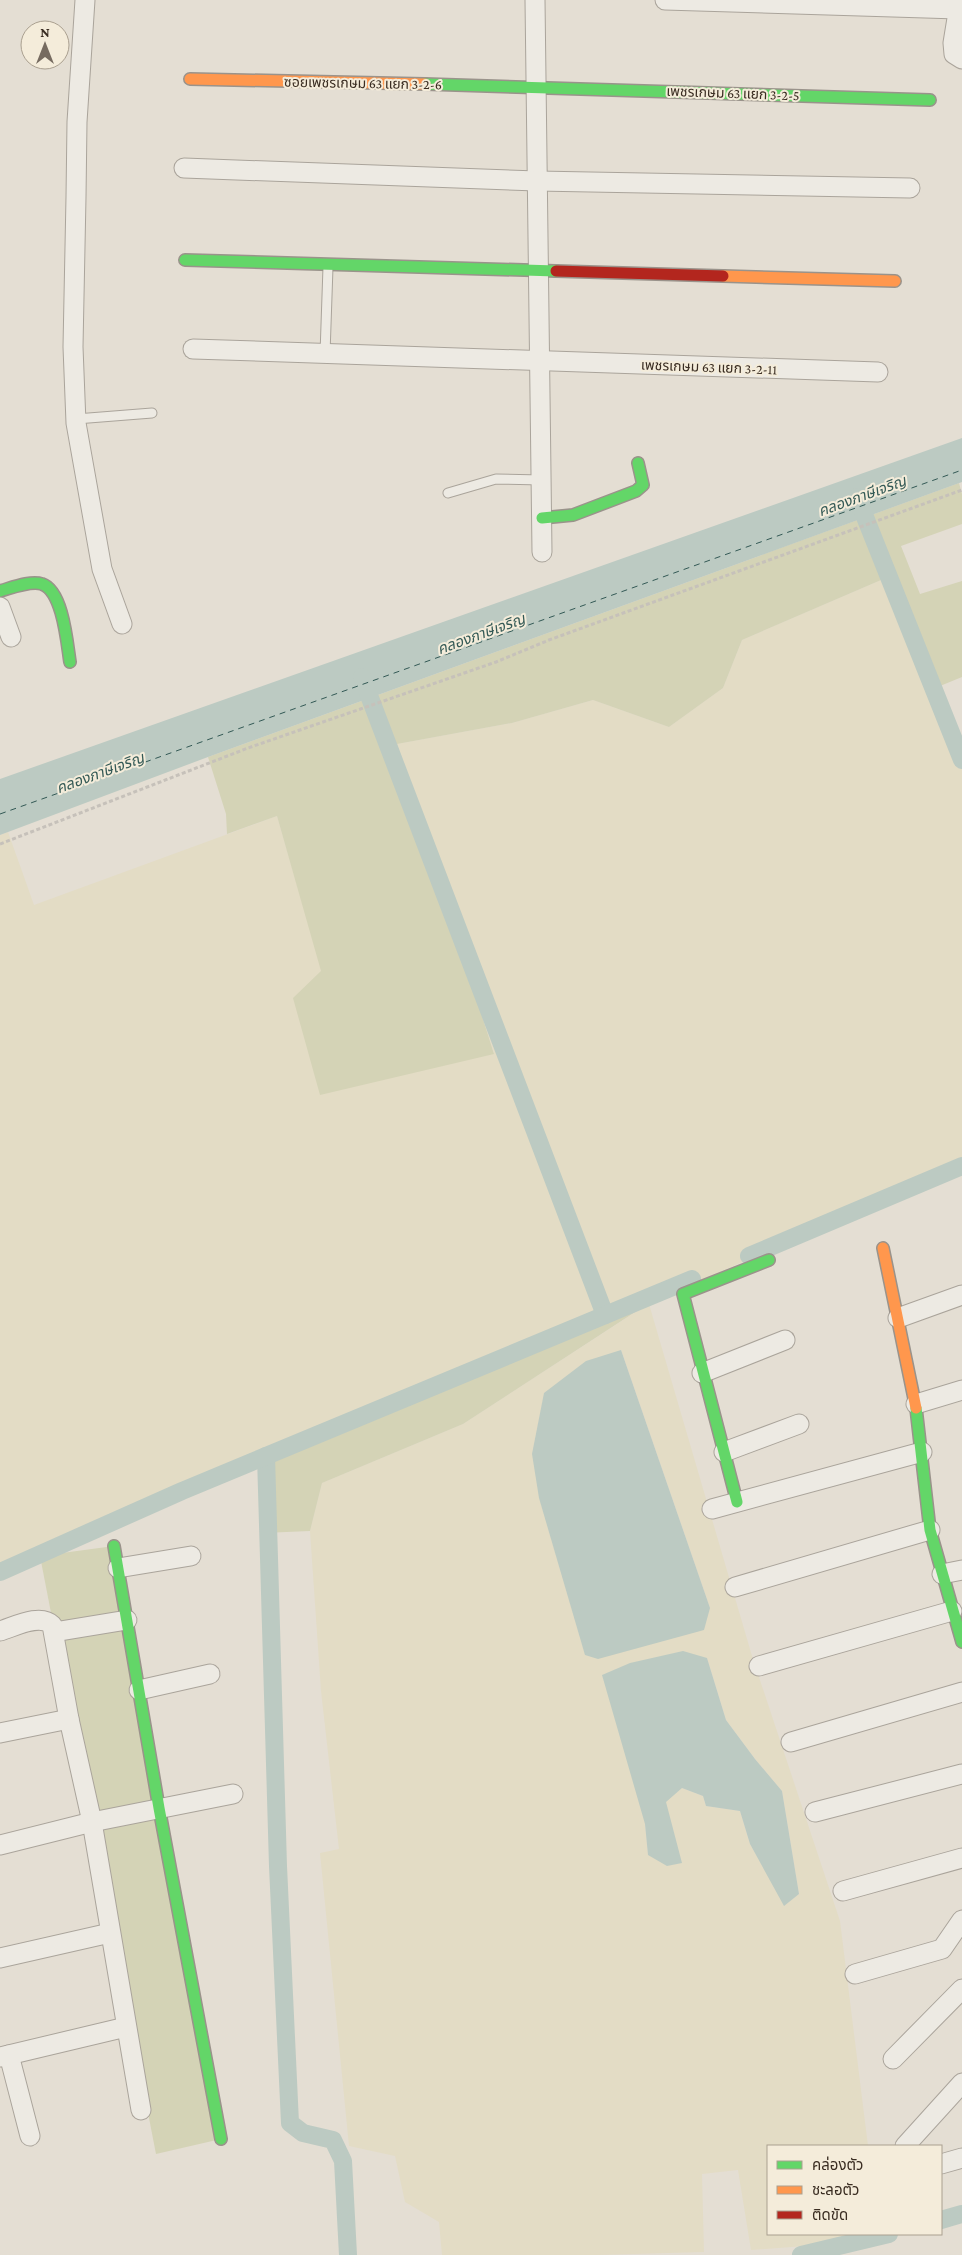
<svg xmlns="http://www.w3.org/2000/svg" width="962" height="2255" font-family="'Crimson Pro','Noto Sans Thai',serif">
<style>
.farmland{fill:#e3dcc5;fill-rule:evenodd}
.green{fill:#d4d3b6}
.water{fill:#bccac2}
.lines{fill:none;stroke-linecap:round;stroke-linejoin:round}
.canal{stroke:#bccac2;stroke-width:18}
.ferry{stroke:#335955;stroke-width:1;stroke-dasharray:6 5;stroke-linecap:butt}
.lane-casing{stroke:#aaa49b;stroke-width:11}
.street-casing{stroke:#aaa49b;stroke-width:21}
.fast-casing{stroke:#9a938b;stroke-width:14}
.slow-casing{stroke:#9a938b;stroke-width:14}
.jam-casing{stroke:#9a938b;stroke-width:14}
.path{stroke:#c6c1ba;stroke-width:3;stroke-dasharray:4 2.5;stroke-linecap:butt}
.lane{stroke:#edeae3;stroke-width:9}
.street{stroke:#edeae3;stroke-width:19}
.fast{stroke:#63d668;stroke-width:11}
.slow{stroke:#ff974d;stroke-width:11}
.jam{stroke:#b3261e;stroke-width:11}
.labels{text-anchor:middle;stroke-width:4;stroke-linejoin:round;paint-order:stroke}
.street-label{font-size:14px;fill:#3a2d22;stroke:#f4ecda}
.water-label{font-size:15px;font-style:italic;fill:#335955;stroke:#f4ecda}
</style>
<rect width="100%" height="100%" fill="#e4ded3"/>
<path class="farmland" d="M895 574 962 743V1163L649 1304 752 1656 840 1921 868 2146H768V2234H850L818 2245 751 2250 738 2170 702 2174 704 2252 597 2255H442L439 2222 405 2202 395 2156 349 2146 320 1853 339 1849 321 1691 310 1531 322 1483 463 1424 648 1304 596 1310 0 1566V835L8 832 34 905 277 816 322 971 494 1053 397 744 512 723 593 700 669 727 723 688 742 640ZM621 1350 710 1608 544 1393ZM707 1658 726 1720 755 1759 782 1791 799 1894 785 1905 750 1844 740 1811 706 1806 703 1796 682 1788 666 1801 648 1855 645 1824Z"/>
<g class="green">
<path d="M959 483 962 494V524L901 546 920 594 962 581V677L940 686 895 574 742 640 723 688 669 727 593 700 512 723 397 744 494 1054 320 1095 293 998 321 971 277 816 227 834 226 814 208 757Z"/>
<path d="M649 1303 463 1424 322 1483 310 1531 263 1533 260 1454 596 1310Z"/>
<path d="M114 1546 221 2139 156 2154 40 1556Z"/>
</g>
<g class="water">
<path d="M962 438V482L208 757 0 835V779Z"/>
<path d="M621 1350 710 1608 704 1630 598 1659 585 1655 539 1498 532 1454 544 1393 586 1361Z"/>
<path d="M683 1651 707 1658 726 1720 755 1759 782 1791 799 1894 784 1906 750 1844 740 1811 706 1806 703 1796 682 1788 666 1802 682 1863 667 1866 648 1855 645 1824 602 1675 630 1663Z"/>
</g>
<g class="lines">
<g class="canal">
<path d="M857 497 962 760"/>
<path d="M362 677 605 1315"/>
<path d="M749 1256 962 1166"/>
<path d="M266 1456 278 1866 290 2123 303 2133 333 2140 343 2161 348 2255"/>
<path d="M0 1572 182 1491 692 1279"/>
<path d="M941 2220 962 2214"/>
<path d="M801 2255 889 2234"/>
</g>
<path class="ferry" d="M0 814 962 470"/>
<defs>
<g id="lane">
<path d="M325 354 328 267"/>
<path d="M76 419 152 413"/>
<path d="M448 493 496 479 542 480"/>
</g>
<g id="street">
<path d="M85 0 77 122 76 197 73 347 76 423 102 569 122 624"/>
<path d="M535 0 542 552"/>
<path d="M665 0 958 9"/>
<path d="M960 0 953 43 954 54 962 59"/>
<path d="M184 168 537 181 910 188"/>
<path d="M193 349 878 372"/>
<path d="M0 607 11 637"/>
<path d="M898 1318 962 1295"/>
<path d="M702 1373 785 1340"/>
<path d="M916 1404 962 1390"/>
<path d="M724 1452 799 1424"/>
<path d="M712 1509 922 1452"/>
<path d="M118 1568 191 1556"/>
<path d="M942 1574 962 1570"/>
<path d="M735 1587 930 1530"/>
<path d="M0 1631C14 1627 40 1613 52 1625L69 1719 92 1822 141 2110"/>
<path d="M54 1632 127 1620"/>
<path d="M759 1666 952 1611"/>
<path d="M139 1690 210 1674"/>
<path d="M0 1733 69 1719"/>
<path d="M791 1742 962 1692"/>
<path d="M815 1812 962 1774"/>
<path d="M0 1845 92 1822 233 1794"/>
<path d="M843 1891 962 1858"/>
<path d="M0 1958 110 1933"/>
<path d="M855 1974 942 1949 962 1920"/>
<path d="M9 2055 30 2136"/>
<path d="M0 2057 126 2027"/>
<path d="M893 2059 962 1989"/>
<path d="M905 2146 962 2083"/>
<path d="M941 2164 962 2158"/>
</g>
<g id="fast">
<path d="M425 84 930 100"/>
<path d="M185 260 556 271"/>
<path d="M542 518 573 515 636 491 643 485 638 463"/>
<path d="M0 591C11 588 31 580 42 584 63 591 67 643 70 662"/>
<path d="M916 1408 930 1530 962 1642"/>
<path d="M737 1502 683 1294 769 1260"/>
<path d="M114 1546 159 1808 221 2139"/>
</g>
<g id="slow">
<path d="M190 79 425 84"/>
<path d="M723 276 895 281"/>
<path d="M883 1248 916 1408"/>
</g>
<path id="jam" d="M556 271 723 276"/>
</defs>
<use href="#lane" class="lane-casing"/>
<use href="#street" class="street-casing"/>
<use href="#fast" class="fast-casing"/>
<use href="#slow" class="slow-casing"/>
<use href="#jam" class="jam-casing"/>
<path class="path" d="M0 844 248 748 496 662 549 640 962 490"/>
<use href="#lane" class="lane"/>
<use href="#street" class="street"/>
<use href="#fast" class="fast"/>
<use href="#slow" class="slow"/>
<use href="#jam" class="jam"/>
</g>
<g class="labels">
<g class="street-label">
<text transform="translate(363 83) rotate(1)" y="5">ซอยเพชรเกษม 63 แยก 3-2-6</text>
<text transform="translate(733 93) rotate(2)" y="5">เพชรเกษม 63 แยก 3-2-5</text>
<text transform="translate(709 367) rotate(2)" y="5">เพชรเกษม 63 แยก 3-2-11</text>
</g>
<g class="water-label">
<text transform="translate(862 496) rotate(-20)" y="5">คลองภาษีเจริญ</text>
<text transform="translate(481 634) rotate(-20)" y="5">คลองภาษีเจริญ</text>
<text transform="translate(100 773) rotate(-20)" y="5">คลองภาษีเจริญ</text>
</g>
</g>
<rect x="767" y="2145" width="175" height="90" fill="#f4ecda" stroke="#aaa090"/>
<rect x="777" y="2161" width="25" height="8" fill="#63d668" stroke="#aaa090"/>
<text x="812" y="2170" font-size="15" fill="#3a2d22">คล่องตัว</text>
<rect x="777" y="2186" width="25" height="8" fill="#ff974d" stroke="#aaa090"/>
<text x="812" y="2195" font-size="15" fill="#3a2d22">ชะลอตัว</text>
<rect x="777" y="2211" width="25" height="8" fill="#b3261e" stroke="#aaa090"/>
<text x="812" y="2220" font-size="15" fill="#3a2d22">ติดขัด</text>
<g transform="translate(45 45)"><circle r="24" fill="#f4ecda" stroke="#aaa090"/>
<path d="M0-4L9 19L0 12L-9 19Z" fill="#766b60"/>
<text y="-8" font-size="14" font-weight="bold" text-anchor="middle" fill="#3a2d22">N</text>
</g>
</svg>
